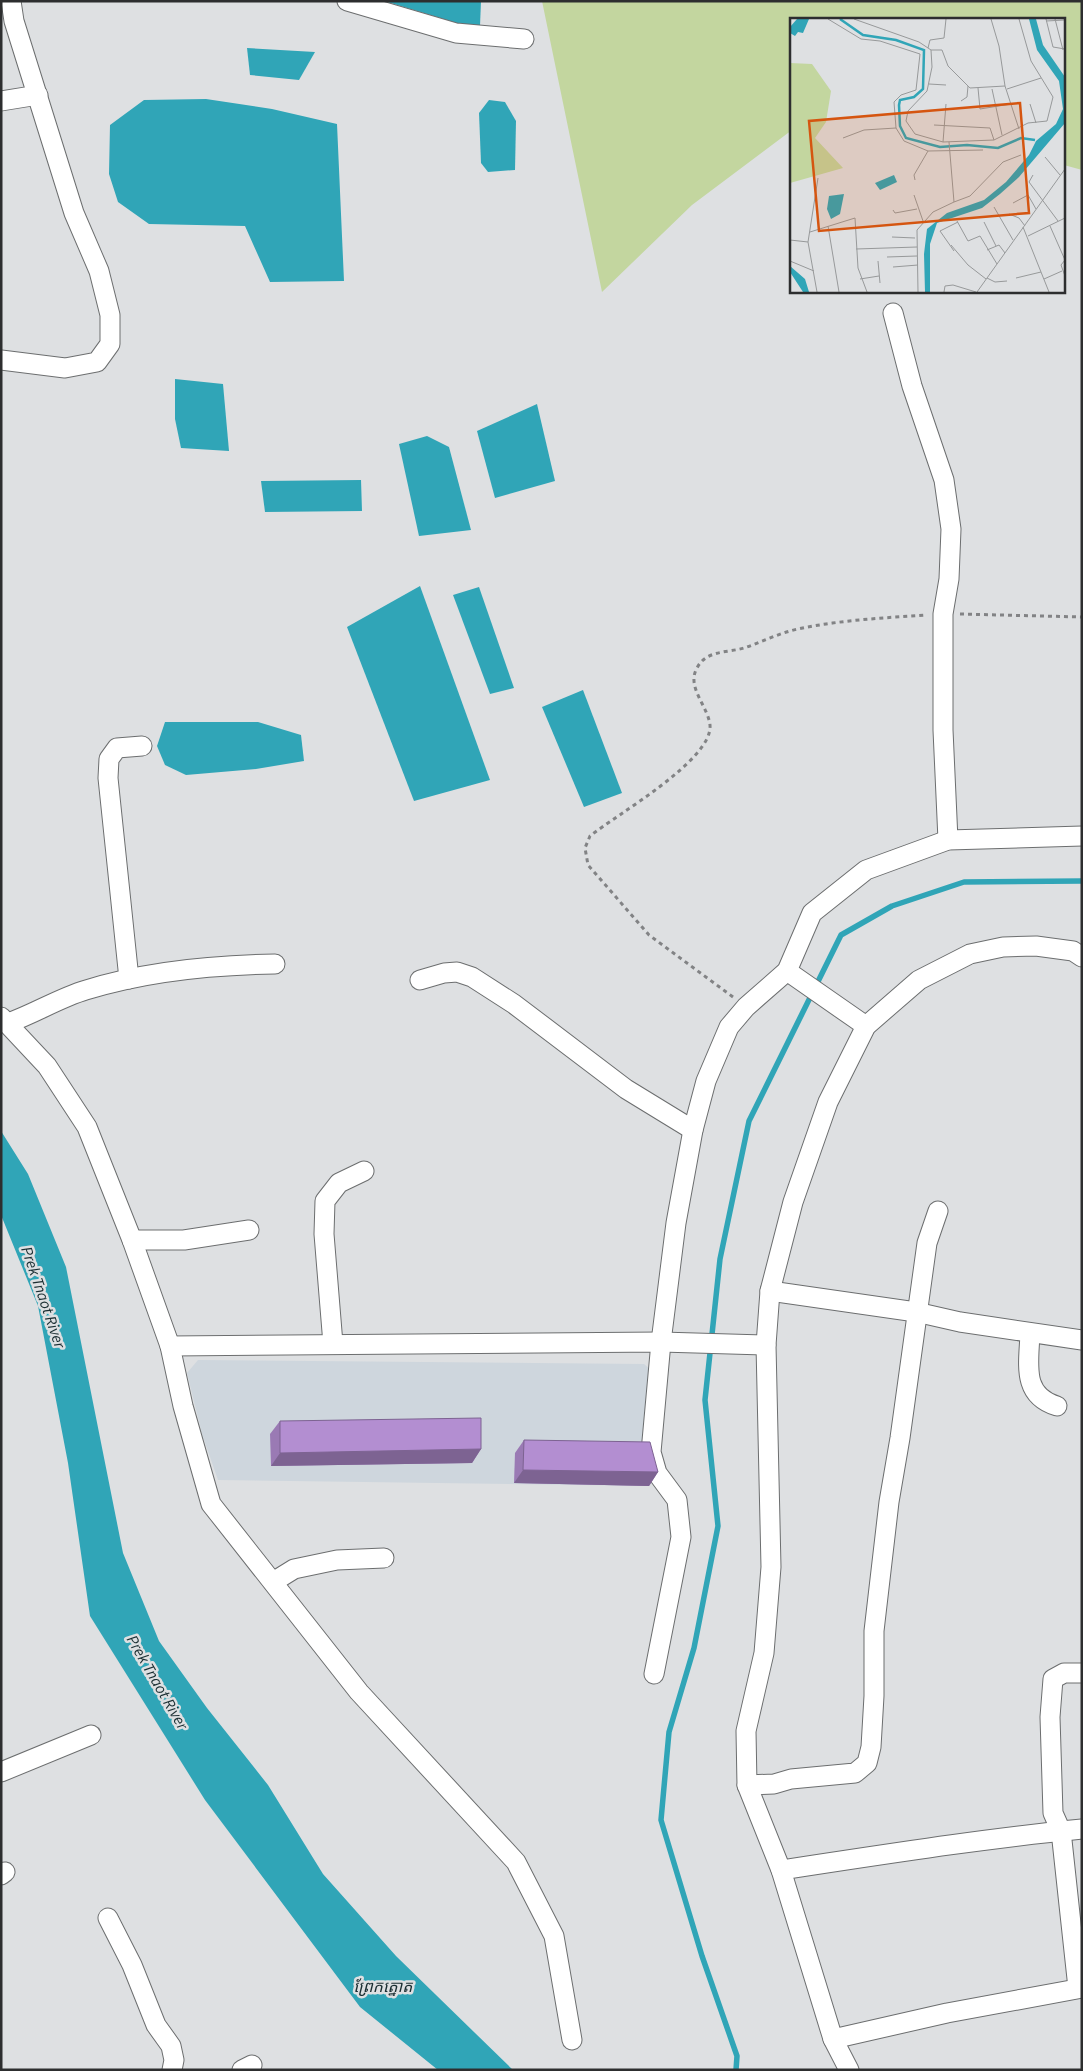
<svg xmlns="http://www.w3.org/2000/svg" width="1083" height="2071" font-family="'Source Sans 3','Noto Sans Khmer',sans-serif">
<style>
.built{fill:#ced6dd}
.green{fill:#c3d69f}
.water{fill:#30a5b7}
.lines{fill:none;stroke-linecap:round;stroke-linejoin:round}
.stream{stroke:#30a5b7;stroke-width:5.5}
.minor-casing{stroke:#6c6e6f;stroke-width:21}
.path{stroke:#828385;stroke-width:3;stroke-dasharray:4 4;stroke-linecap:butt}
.minor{stroke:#fff;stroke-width:19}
.wall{fill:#9a7ab4}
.shaded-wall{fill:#7d6392}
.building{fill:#b38ed1;stroke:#7d6392}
.labels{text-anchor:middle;stroke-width:5;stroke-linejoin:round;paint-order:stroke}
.water-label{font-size:16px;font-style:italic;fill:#1a2e32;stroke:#dee0e2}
.inset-river{fill:none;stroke:#30a5b7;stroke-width:2.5}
.inset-road{fill:none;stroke:#97999a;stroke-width:1}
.view{fill:#d55510;fill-opacity:0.15;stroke:#d55510;stroke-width:2.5}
.inset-edge{fill:none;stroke:#2d2e2f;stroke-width:2.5}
</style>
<rect width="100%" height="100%" fill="#dee0e2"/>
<path class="built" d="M198 1360 644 1364 652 1371 649 1486 218 1480 202 1434 187 1373Z"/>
<path class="green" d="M542 1H1082V170L1064 165V19H792V130L692 205 602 292Z"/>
<g class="water">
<path d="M384 1H481L480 26 460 24Z"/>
<path d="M247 48 315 52 299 80 250 75Z"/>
<path d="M206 99 272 109 337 124 344 281 270 282 245 226 149 224 118 202 109 174 110 125 144 100Z"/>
<path d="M489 100 505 102 516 121 515 170 488 172 481 163 479 113Z"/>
<path d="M175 379 223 384 229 451 181 448 175 419Z"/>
<path d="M537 404 555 481 495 498 477 431Z"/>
<path d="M427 436 449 447 471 530 419 536 399 444Z"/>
<path d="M361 480 362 511 265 512 261 481Z"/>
<path d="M420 586 490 780 414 801 347 627Z"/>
<path d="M479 587 514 688 490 694 453 595Z"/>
<path d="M583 690 622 793 584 807 542 707Z"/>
<path d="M165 722H258L301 735 304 761 256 769 186 775 165 765 157 746Z"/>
<path d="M1 1131 28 1174 66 1267 123 1553 159 1641 207 1708 268 1785 323 1874 396 1956 513 2070H438L360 2007 205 1800 90 1616 68 1463 38 1306 1 1215Z"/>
</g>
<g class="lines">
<path class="stream" d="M736 2070 737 2056 702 1956 661 1820 669 1732 694 1648 718 1526 705 1400 720 1259 749 1121 841 935 892 906 964 882 1082 881"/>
<defs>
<g id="minor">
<path d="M347 1 456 33 524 39"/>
<path d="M1 101 38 95"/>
<path d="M893 313 912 386 944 480 951 529 949 579 943 614V730L948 840"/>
<path d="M1 360 65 368 97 362 110 344V315L99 271 74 213 14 21 11 1"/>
<path d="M787 971 866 1026"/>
<path d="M129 979 108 778 109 759 117 748 142 746"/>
<path d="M420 980 444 973 457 972 472 977 514 1004 626 1089 693 1130"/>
<path d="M1 1017 47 1066 87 1127 132 1240 170 1346 661 1342 766 1345"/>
<path d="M8 1023C34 1014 59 998 86 990 147 971 211 965 275 964"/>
<path d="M132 1240H184L249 1230"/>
<path d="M770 1291 916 1312 960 1322 1082 1340"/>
<path d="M1030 1333C1029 1363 1021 1395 1057 1406"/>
<path d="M333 1344 324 1234 325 1201 339 1183 364 1171"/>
<path d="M170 1346 183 1406 211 1504 359 1692 516 1862 554 1936 572 2040"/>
<path d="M273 1582 294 1569 337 1560 384 1558"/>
<path d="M654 1674 681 1537 677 1500 657 1473 651 1452 661 1342 676 1223 693 1130 706 1081 729 1027 746 1007 787 971 812 913 866 870 948 840 1082 836"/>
<path d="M1 1772 91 1735"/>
<path d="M747 1785 774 1784 791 1779 855 1773 867 1763 871 1747 874 1696V1631L889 1502 900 1438 927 1243 938 1211"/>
<path d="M781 1870C881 1855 981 1839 1082 1829"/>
<path d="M1 1875 5 1872"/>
<path d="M108 1918 132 1965 156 2025 171 2046 174 2060 172 2070"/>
<path d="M1078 1988 1061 1831 1053 1813 1050 1717 1053 1679 1064 1673H1082"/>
<path d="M833 2039 947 2013 1082 1988"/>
<path d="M242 2070 252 2065"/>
<path d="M849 2070 833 2039 781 1870 747 1785 746 1731 764 1653 771 1567 766 1345 770 1291 793 1202 828 1102 866 1026 919 980 970 954 1003 947 1036 946 1073 951 1082 957"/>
</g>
</defs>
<use href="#minor" class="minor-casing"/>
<g class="path">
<path d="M960 614 1082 617"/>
<path d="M733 997 649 935 588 865 585 848 590 836C616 815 713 760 710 725 708 706 686 687 697 668 706 650 727 653 744 648 762 642 779 633 798 629 840 620 883 618 926 615"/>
</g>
<use href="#minor" class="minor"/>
</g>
<g class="wall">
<path d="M280 1421 481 1449 472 1463 271 1466 270 1434Z"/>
<path d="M524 1440 658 1472 649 1486 514 1483 515 1453Z"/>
</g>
<g class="shaded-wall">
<path d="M481 1449 472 1463 271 1466 280 1453Z"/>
<path d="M523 1470 658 1472 649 1486 514 1483Z"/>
</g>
<g class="building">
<path d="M481 1418V1449L280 1453V1421Z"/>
<path d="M524 1440 650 1442 658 1472 523 1470Z"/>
</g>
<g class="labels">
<g class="water-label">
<text transform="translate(44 1297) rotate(71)" y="6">Prek Tnaot River</text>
<text transform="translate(158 1682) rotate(60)" y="6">Prek Tnaot River</text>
<text x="383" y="1992">ព្រែកត្នោត</text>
</g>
</g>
<g transform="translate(790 18)">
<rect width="275" height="275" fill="#dee0e2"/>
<path d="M0 45 22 46 41 73 36 104 25 120 53 150 0 165Z" fill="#c3d69f"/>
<path d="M7 1H19L13 15 8 14 5 18 0 15V9ZM239 1H246L253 27 275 59V105L229 159 210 176 192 190 147 205 140 226V274H135L134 236 137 211 157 195 194 182 216 164 239 137 246 123 266 106 273 91 269 63 247 32ZM104 157 107 164 90 172 85 165ZM54 176 50 196 41 201 37 191 39 178ZM0 248 15 261 19 274H13L0 254Z" fill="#30a5b7"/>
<path class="inset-river" d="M50 1 73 17 106 22 134 32 133 71 124 79 110 82 109 87 110 108 116 120 150 129 177 127 208 130 231 120 245 122"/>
<path class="inset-road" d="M38 1 71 21 90 23 130 36 126 72 111 77 104 84 106 110 114 123 138 133 193 132M64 1 129 24 141 32 142 49 137 73 118 93 116 103 125 116 153 124 204 122 238 105 257 103 263 79 241 43 229 1M256 1 263 29 275 31M265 1 273 32M256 3 275 2M138 30 140 22 154 20 156 1M141 32H152L158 48 180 70 215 68 209 28 201 1M139 66 156 67M215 68 229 111M188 70 190 91 221 86M202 71 212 117M217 71 251 60M171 83 177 79 178 68M240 86 246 105M144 107 200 110 204 122M53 120 74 112 106 110M153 124 156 86M255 139 270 157M243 157 239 164 268 203M125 162 124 157 138 133M124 177 133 203M164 184 180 178 213 144 231 137M223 185 238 177 246 191M204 189 223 222M103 192 105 195 127 191M219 196 229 200 235 208M167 203 178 223 190 218 207 246M194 204 206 228M38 208 49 274M260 208 275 242 271 247 275 258M233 209 259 274M20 214 65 200 68 250 77 274M238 218 275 200M102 219 125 220M0 222 18 224M161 227 178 247 196 261M66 231 127 229M197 232 209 227 215 235M164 233 150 213 168 204M97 239 127 238M0 243 24 253M88 243 90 265M103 249 128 247M197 260 205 264 217 263M226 260 251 254M70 261 89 258M254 261 272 253M27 274 18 224 28 160M128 274 127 212 143 194 164 184 159 124M154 274 155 268 163 267 186 274M187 274 275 151"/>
<path class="view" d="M230 85 239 195 29 213 19 103Z"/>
<rect width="275" height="275" class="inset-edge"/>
</g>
<rect width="1083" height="2071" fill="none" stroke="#2d2e2f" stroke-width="5"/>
</svg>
